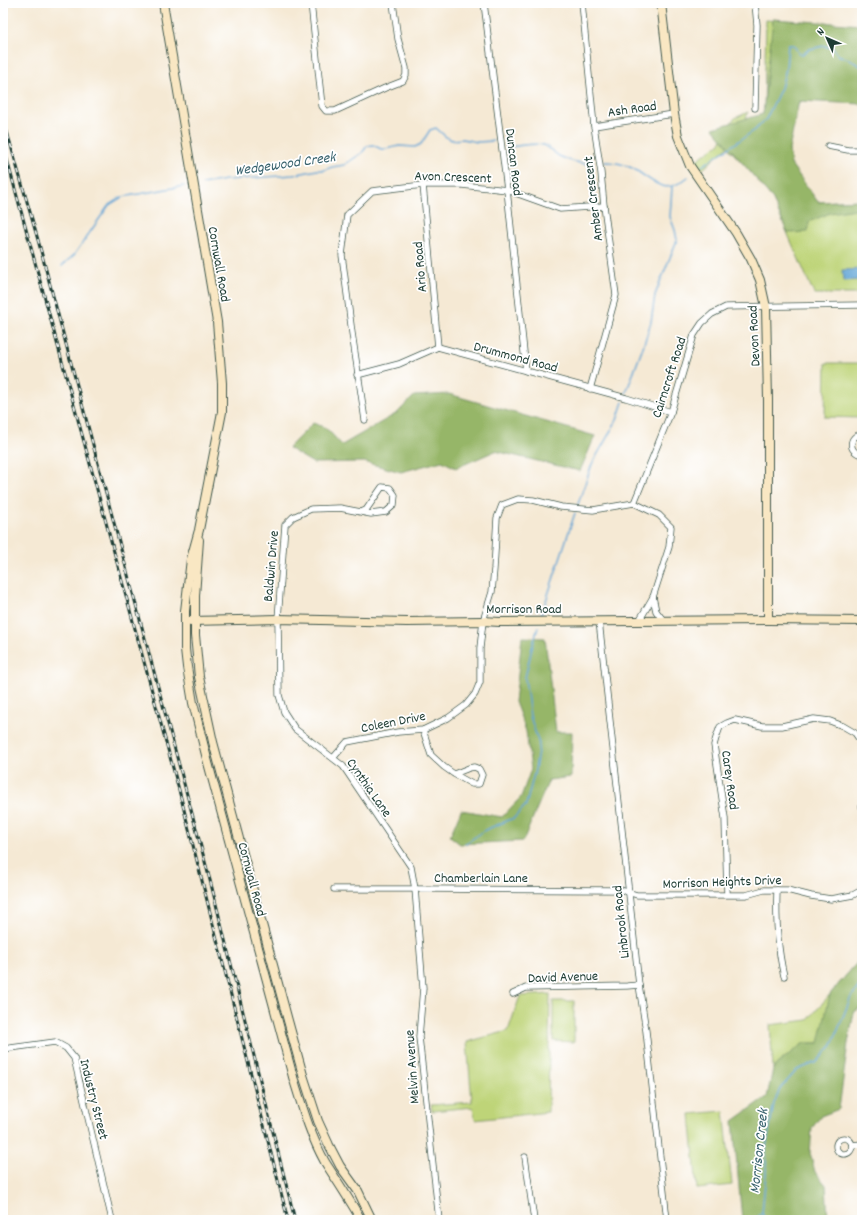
<svg xmlns="http://www.w3.org/2000/svg" width="865" height="1223" font-family="Dekko,sans-serif">
<style>
.green{fill:#bed478;stroke:#6e8856}
.forest{fill:#96b668;stroke:#5a7a4e}
.water{fill:#60a4d5;stroke:#407084}
.lines{fill:none;stroke-linecap:round;stroke-linejoin:round}
.stream{stroke:#60a4d5;stroke-width:1.5}
.street-casing{stroke:#3f574c;stroke-width:7}
.secondary-casing{stroke:#3f574c;stroke-width:10}
.street{stroke:#fff;stroke-width:5.5}
.secondary{stroke:#f9e7c3;stroke-width:8}
.rail-casing{stroke:#1f3d34;stroke-width:3}
.rail{stroke:#fff;stroke-width:1.5;stroke-dasharray:4.5;stroke-linecap:butt}
.labels{text-anchor:middle;stroke-width:3.5;stroke-linejoin:round;paint-order:stroke}
.street-label{font-size:14px;fill:#1f3d34;stroke:#fff}
.water-label{font-size:15px;font-style:italic;fill:#36616c;stroke:#fff}
</style>
<rect width="100%" height="100%" fill="#fff"/>
<filter id="ink" filterUnits="userSpaceOnUse"><feTurbulence type="fractalNoise" baseFrequency=".025" numOctaves="2"/><feDisplacementMap in="SourceGraphic" scale="8" xChannelSelector="R" yChannelSelector="G"/><feConvolveMatrix kernelMatrix="1 2 1 2 8 2 1 2 1" color-interpolation-filters="sRGB"/></filter>
<filter id="wash" filterUnits="userSpaceOnUse"><feTurbulence type="fractalNoise" baseFrequency=".012" numOctaves="4" result="noise"/><feDisplacementMap in="SourceGraphic" scale="16" xChannelSelector="R" yChannelSelector="G"/><feGaussianBlur stdDeviation="0.9" result="paint"/><feColorMatrix in="noise" values="0 0 0 0 0 0 0 0 0 0 0 0 0 0 0 0 0 1.4 0 .05"/><feComposite in="paint" operator="in"/></filter>
<g filter="url(#wash)">
<rect width="100%" height="100%" fill="#f5e9d4"/>
<g class="green">
<path d="M766 20 862 27 805 99 791 107 788 164 817 202 862 200V294H814L772 198 754 175 727 147 701 171 695 161 720 143 726 128 735 118 748 112 746 118 749 123 762 117 764 110Z"/>
<path d="M826 363H862V418L825 417Z"/>
<path d="M862 957V1007L854 1012 848 1043H804L777 1064 773 1069 770 1025 808 1020Z"/>
<path d="M550 994 548 1112 475 1120 473 1107 432 1111 431 1105 472 1102 467 1042 508 1031 520 996Z"/>
<path d="M553 1001H574V1042L553 1041Z"/>
<path d="M724 1111 732 1185 697 1189 690 1114Z"/>
</g>
<g class="forest">
<path d="M773 19 862 25V104L799 101 789 150 791 164 818 202 862 200V208L830 213 809 222 808 232 788 233 772 198 713 128 763 114Z"/>
<path d="M449 394 595 436 580 471 495 451 456 468 442 461 401 472 364 462 313 463 288 448 313 423 326 428 342 445 397 413 414 396Z"/>
<path d="M522 637 545 638 556 732H572L571 777 549 780 523 841 460 844 450 836 461 810 502 817 521 797 531 769 526 731 515 702Z"/>
<path d="M862 957V1007L854 1012 848 1043 839 1109 821 1116 812 1128 810 1153 815 1172 826 1185 828 1220H742L733 1121 767 1097 773 1069 777 1064 804 1043H819L830 994Z"/>
</g>
<path class="water" d="M862 269V280L843 281 842 270Z"/>
<g class="lines">
<g class="stream">
<path d="M506 147C518 147 531 142 544 145 549 147 554 153 559 156 569 161 582 164 593 164"/>
<path d="M605 162C614 162 624 164 632 168 654 180 662 198 688 177"/>
<path d="M702 166 755 130 766 119 781 88 786 69 788 45H794L798 53 802 54 810 49 824 46 833 48 838 55 851 60 862 67"/>
<path d="M202 184 226 180 293 175 317 170H324L332 167 344 165 362 153 367 146 373 145 381 149H386L399 146 415 147 421 144 430 130 436 128 446 137 452 140 463 139 477 142 494 141"/>
<path d="M62 266 74 255 109 205 122 197 184 186"/>
<path d="M626 393 642 350 651 322 655 295 677 240 675 230 670 217 672 187"/>
<path d="M578 504 592 464 617 420 623 402"/>
<path d="M541 616 575 513"/>
<path d="M465 844 485 830 514 818 526 805 535 770 539 744 530 716 525 678 532 648 538 627"/>
<path d="M757 1220 759 1216 762 1213"/>
<path d="M765 1220 762 1213 766 1173V1147L774 1103 780 1089 797 1070 817 1062 832 1045 850 999 862 982"/>
</g>
</g>
</g>
<g filter="url(#ink)">
<g class="lines">
<defs>
<g id="street">
<path d="M311 3 322 106 326 111H335L385 88 403 81 406 75V68L398 39 393 3"/>
<path d="M484 3 507 190 526 371"/>
<path d="M582 3 594 126 601 173 604 206 616 295 590 389"/>
<path d="M755 3 757 25 755 108"/>
<path d="M594 126 674 114"/>
<path d="M828 146 848 150H862"/>
<path d="M423 185 438 347"/>
<path d="M357 375 399 364 438 347 626 398 671 412"/>
<path d="M365 420 352 333 342 255 347 215 372 191 423 185H462L507 190 560 209 604 206"/>
<path d="M862 434C848 436 848 452 862 455"/>
<path d="M634 503 671 412 694 335 702 323 712 314 726 307 862 305"/>
<path d="M361 512 366 510 382 487 390 488 395 495 394 505 386 512 371 514 340 508 311 509 293 517 285 525 278 619 279 695 284 712 295 729 343 766 411 867 415 889 423 988 419 1037 439 1220"/>
<path d="M653 597 656 611 663 620"/>
<path d="M599 621 639 985 646 1031 667 1220"/>
<path d="M423 730 431 755 444 767 454 774 472 784H479L482 775 479 769 474 767 469 768 454 774"/>
<path d="M334 757 347 742 398 732 423 730 448 718 466 705 475 694 480 682V648L483 621 492 592 494 569 497 518 502 505 518 499 533 500 561 507 593 510 634 503 659 515 671 527 669 547 653 597 639 621"/>
<path d="M862 801V807"/>
<path d="M334 889H415L621 890 637 895H746L764 890H787L811 896 831 899 853 895 862 890"/>
<path d="M777 890C776 919 777 947 784 976"/>
<path d="M727 894 725 818 714 745 716 738 720 727 727 723 735 720 762 726H782L814 719 830 721 843 726 855 733 862 743"/>
<path d="M513 994 526 988 627 986 639 985"/>
<path d="M3 1049 55 1042 66 1048 74 1058 112 1220"/>
<circle cx="844" cy="1146" r="8"/>
<path d="M852 1145 862 1144"/>
<path d="M525 1157 534 1220"/>
</g>
<g id="secondary">
<path d="M163 3 217 322 222 383V412L199 530 191 559 185 611V649L187 667 193 703 207 759 293 1077C302 1106 310 1135 325 1162 337 1181 350 1200 361 1220"/>
<path d="M661 3 674 114 678 136 690 166 736 233 751 259 760 280 766 307 768 400V620"/>
<path d="M199 540 195 596V635L199 677 213 742 287 1017 303 1075 318 1121 329 1145 340 1166 358 1191 372 1220"/>
<path d="M191 621 278 619 407 622 483 621 500 622 768 620 862 621"/>
</g>
</defs>
<use href="#street" class="street-casing"/>
<use href="#secondary" class="secondary-casing"/>
<use href="#street" class="street"/>
<use href="#secondary" class="secondary"/>
<defs>
<g id="rail">
<path d="M3 118 38 240 211 884 295 1220"/>
<path d="M3 145 179 790 288 1220"/>
</g>
</defs>
<use href="#rail" class="rail-casing"/>
<use href="#rail" class="rail"/>
</g>
</g>
<g class="labels">
<g class="street-label">
<text transform="translate(632 108) rotate(-8)" y="5">Ash Road</text>
<text transform="translate(515 162) rotate(83)" y="5">Duncan Road</text>
<text transform="translate(453 176) rotate(2)" y="5">Avon Crescent</text>
<text transform="translate(592 199) rotate(-97)" y="5">Amber Crescent</text>
<text transform="translate(220 264) rotate(80)" y="5">Cornwall Road</text>
<text transform="translate(419 267) rotate(-95)" y="5">Ario Road</text>
<text transform="translate(753 336) rotate(-93)" y="5">Devon Road</text>
<text transform="translate(516 356) rotate(15)" y="5">Drummond Road</text>
<text transform="translate(668 377) rotate(-72)" y="5">Cairncroft Road</text>
<text transform="translate(270 566) rotate(-85)" y="5">Baldwin Drive</text>
<text x="524" y="613">Morrison Road</text>
<text transform="translate(393 721) rotate(-11)" y="5">Coleen Drive</text>
<text transform="translate(731 780) rotate(82)" y="5">Carey Road</text>
<text transform="translate(370 787) rotate(55)" y="5">Cynthia Lane</text>
<text x="481" y="882">Chamberlain Lane</text>
<text transform="translate(253 879) rotate(75)" y="5">Cornwall Road</text>
<text transform="translate(722 881) rotate(-2)" y="5">Morrison Heights Drive</text>
<text transform="translate(620 922) rotate(-96)" y="5">Linbrook Road</text>
<text transform="translate(563 976) rotate(-2)" y="5">David Avenue</text>
<text transform="translate(411 1067) rotate(-94)" y="5">Melvin Avenue</text>
<text transform="translate(95 1099) rotate(76)" y="5">Industry Street</text>
</g>
<g class="water-label">
<text transform="translate(285 163) rotate(-8)" y="5">Wedgewood Creek</text>
<text transform="translate(758 1151) rotate(-84)" y="5">Morrison Creek</text>
</g>
</g>
<rect width="865" height="1223" fill="none" stroke="#fff" stroke-width="16"/>
<g transform="translate(827 38) rotate(315)" stroke="#ffffff" stroke-width="3" paint-order="stroke">
<path d="M0-3L7 15L0 10L-7 15Z" fill="#1f3d34"/>
<text y="-6" font-size="11" font-weight="bold" text-anchor="middle" fill="#1f3d34">N</text>
</g>
</svg>
